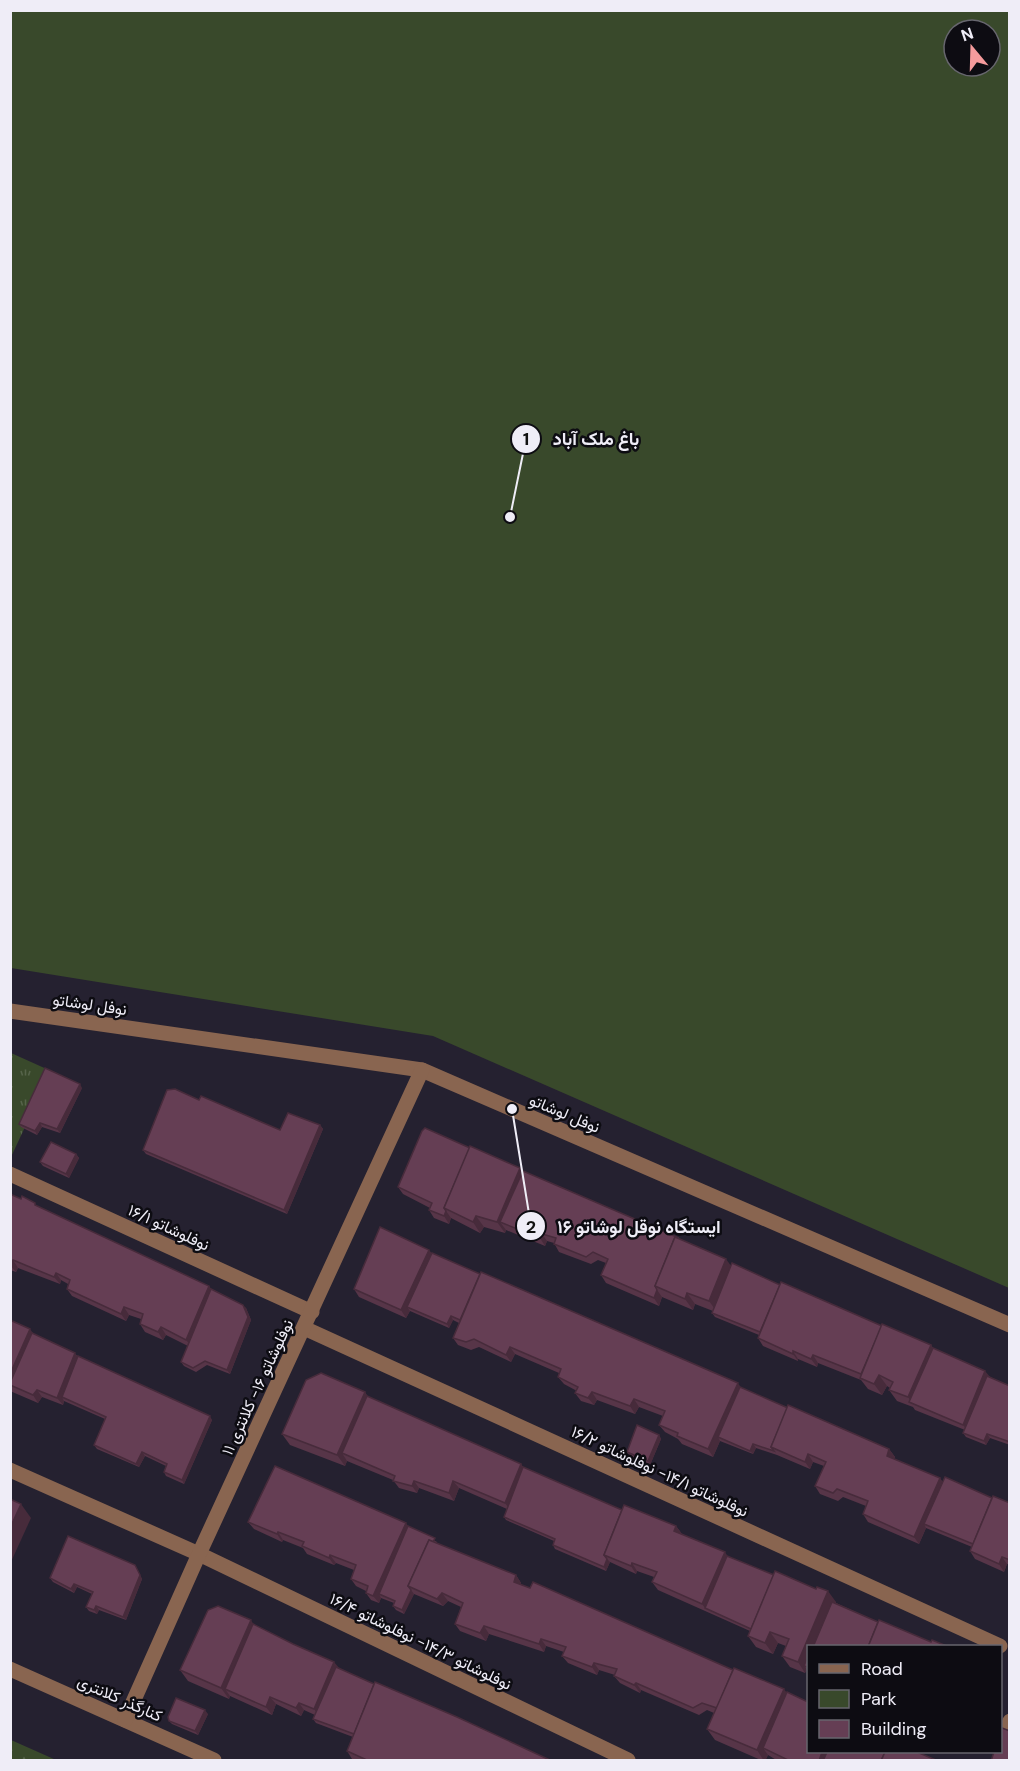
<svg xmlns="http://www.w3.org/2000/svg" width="1020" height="1771" font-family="'DM Sans',Vazirmatn,sans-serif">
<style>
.green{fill:#39492b;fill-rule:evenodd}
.forest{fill:url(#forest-firs)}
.park{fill:url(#park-tufts)}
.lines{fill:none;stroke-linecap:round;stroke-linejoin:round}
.minor{stroke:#896550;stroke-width:15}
.wall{fill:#573548}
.shaded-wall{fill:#472b3b}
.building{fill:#653e54;stroke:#472b3b;stroke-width:1.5}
.labels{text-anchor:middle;stroke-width:5;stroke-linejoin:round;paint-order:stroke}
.street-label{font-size:16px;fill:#efedf7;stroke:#0d0c12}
.leader{fill:none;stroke:#efedf7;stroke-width:2}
.callout-dot{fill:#efedf7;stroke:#0d0c12;stroke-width:2}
.mark-label{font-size:18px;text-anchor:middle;font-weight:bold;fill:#111}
.callout-label{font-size:18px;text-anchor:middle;font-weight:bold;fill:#efedf7;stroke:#0d0c12;stroke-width:5;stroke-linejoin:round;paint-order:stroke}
</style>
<defs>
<pattern id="forest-firs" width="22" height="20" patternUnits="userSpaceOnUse" patternTransform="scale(1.5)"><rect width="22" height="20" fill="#39492b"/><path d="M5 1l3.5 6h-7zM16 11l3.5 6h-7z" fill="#56644a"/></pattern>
<pattern id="park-tufts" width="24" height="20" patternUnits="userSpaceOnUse" patternTransform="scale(1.5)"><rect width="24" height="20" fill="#39492b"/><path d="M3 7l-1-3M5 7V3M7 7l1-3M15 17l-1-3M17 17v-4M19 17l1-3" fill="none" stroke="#56644a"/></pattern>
</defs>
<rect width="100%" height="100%" fill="#252130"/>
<path class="green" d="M10 11H1009V1288L433 1036 11 968ZM954 30H990V66H954Z"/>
<path class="forest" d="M11 1740 56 1760H11Z"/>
<path class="park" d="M11 1053 51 1071 11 1157Z"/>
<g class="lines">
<g class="minor">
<path d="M10 1011 422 1070 1010 1325"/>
<path d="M10 1174 312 1312"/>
<path d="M304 1328 1000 1646"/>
<path d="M10 1470 199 1554 628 1760"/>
<path d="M10 1669 214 1760"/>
<path d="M125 1720 199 1554 422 1070"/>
<path d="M1000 1742 1010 1721"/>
</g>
</g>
<g class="wall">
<path d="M82 1088 60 1133 42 1127 37 1135 21 1127 19 1124Z"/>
<path d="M199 1100 280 1130 320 1125 323 1129 287 1214 146 1154 143 1150Z"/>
<path d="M470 1148 520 1168 523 1171 731 1266 780 1285 882 1326 931 1345 933 1348 990 1377 1010 1386V1445L990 1438 986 1445 966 1437 963 1433 965 1430 915 1410 913 1407 897 1401 889 1390 890 1388 887 1386 882 1395 868 1389 861 1380 818 1363 817 1367 798 1359V1361L763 1346 758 1338 759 1335 715 1317 712 1313 713 1311 695 1304 693 1310 662 1297 659 1306 606 1283 601 1275 606 1263 598 1260 591 1264 559 1252 554 1243 547 1241 545 1246 506 1230 505 1233 484 1227 480 1233 451 1218 449 1224 434 1218 429 1210 430 1208 403 1194 398 1187Z"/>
<path d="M76 1154 79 1158 69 1178 43 1166 40 1162Z"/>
<path d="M10 1194 209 1286 211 1289 246 1308 251 1320 230 1374 207 1365 196 1372 184 1366 181 1362 188 1346 166 1335 163 1340 145 1332 140 1324 141 1319 129 1315 126 1321 72 1296 67 1289 68 1284 61 1280 60 1284 18 1268 16 1272 10 1270Z"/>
<path d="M432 1253 788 1408 889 1449 895 1457 894 1459 940 1478 942 1482 1010 1503V1565L1007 1564 1004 1572 975 1559 970 1551 972 1547 926 1528 919 1544 868 1522 863 1514 866 1506 843 1497 838 1501 820 1494 815 1486 824 1466 813 1462 810 1469 777 1455 756 1448 753 1454 720 1441 713 1457 682 1444 678 1439 665 1432 659 1425 663 1416 639 1407 635 1414 597 1400 594 1405 581 1401 575 1393 577 1391 564 1384 558 1377 559 1373 515 1354 511 1362 479 1347 471 1350 458 1345 453 1338 459 1323 453 1320 449 1328 410 1311 406 1318 359 1297 354 1289Z"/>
<path d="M10 1320 32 1333 78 1356 212 1420 184 1484 166 1476 164 1472 166 1466 145 1456 139 1467 97 1449 94 1445 105 1419 64 1401 63 1405 42 1397 38 1403 10 1391Z"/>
<path d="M365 1392 367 1396 521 1464 523 1467 622 1510 676 1526 682 1534 727 1556 836 1602V1603L878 1622 931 1642 949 1647H808V1670L807 1669 805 1673 790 1667 782 1656 786 1646 778 1643 773 1654 756 1647 748 1636 750 1631 658 1590 652 1582 654 1577 637 1571 636 1574 610 1562 606 1571 555 1549 553 1545 554 1541 506 1520 504 1517 507 1509 459 1488 454 1501 419 1488 417 1493 399 1488 393 1480 347 1461 345 1466 290 1445 282 1434Z"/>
<path d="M659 1435 661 1439 650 1465 630 1456 627 1452Z"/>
<path d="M248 1522 408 1526 437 1542V1543L516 1575 521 1583V1585L808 1752 938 1761H778L768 1755 765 1761H763L715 1740 707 1729 714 1713 707 1710 699 1715 641 1690 640 1693 620 1683 614 1676 615 1675 599 1670 597 1675 568 1663 562 1656 564 1652 546 1646 544 1652 489 1634 486 1641 460 1631 455 1624 461 1607 448 1601 443 1606 414 1594 404 1614 396 1610 393 1606 394 1603 381 1598 379 1603 371 1600 366 1593V1591L356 1586 351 1579 354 1570 336 1563 334 1565 307 1554 303 1548 283 1540 282 1542 254 1529Z"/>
<path d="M135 1565 142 1579 126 1620 99 1610 97 1614 89 1611 86 1607 92 1594 77 1587 74 1593 53 1582 50 1578Z"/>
<path d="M253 1624 339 1669 552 1761H356L352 1759 347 1751 353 1737 316 1723 313 1719 315 1715 304 1710 301 1716 276 1704 272 1715 230 1696 229 1699 188 1681 180 1670Z"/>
<path d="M208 1714 198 1735 172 1724 169 1721Z"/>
</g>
<g class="shaded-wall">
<path d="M80 1084 82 1088 60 1133 57 1129Z"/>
<path d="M40 1123 42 1127 37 1135 35 1131Z"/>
<path d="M320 1125 323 1129 287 1214 284 1210Z"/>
<path d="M76 1154 79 1158 69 1178 66 1174Z"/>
<path d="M520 1168 528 1179 500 1222 506 1230 505 1233 497 1222Z"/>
<path d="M446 1211 451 1218 449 1224 444 1216Z"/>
<path d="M476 1216 484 1227 480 1233 473 1222Z"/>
<path d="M542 1234 547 1241 545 1246 540 1238Z"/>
<path d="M429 1250 435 1257 407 1307 410 1311 406 1318 401 1310Z"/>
<path d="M726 1259 734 1270 717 1312 709 1301Z"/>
<path d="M13 1260 18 1268 16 1272 10 1265Z"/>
<path d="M56 1273 61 1280 60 1284 54 1277Z"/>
<path d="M209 1286 214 1293 192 1347 186 1340Z"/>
<path d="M657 1290 662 1297 659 1306 654 1298Z"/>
<path d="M687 1293 695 1304 693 1310 685 1299Z"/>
<path d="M243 1305 246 1308 251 1320 230 1374 227 1370Z"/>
<path d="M124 1307 129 1315 126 1321 121 1314Z"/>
<path d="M451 1316 453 1320 449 1328 447 1324Z"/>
<path d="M161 1327 166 1335 163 1340 158 1332Z"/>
<path d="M30 1329 38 1340 10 1385V1374Z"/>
<path d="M931 1345 939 1356 912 1403 908 1397Z"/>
<path d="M510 1347 515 1354 511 1362 506 1355Z"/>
<path d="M793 1351 798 1359V1361L793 1354Z"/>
<path d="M75 1353 80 1360 62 1397 64 1401 63 1405 57 1398Z"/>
<path d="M813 1355 818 1363 817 1367 811 1359Z"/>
<path d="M985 1371 991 1378 969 1432 963 1425Z"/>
<path d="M879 1375 887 1386 882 1395 874 1384Z"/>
<path d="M738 1383 743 1391 718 1437 720 1441 713 1457 708 1449Z"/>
<path d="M37 1390 42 1397 38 1403 33 1395Z"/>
<path d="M365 1392 372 1403 342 1453 347 1461 345 1466 337 1455Z"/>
<path d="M592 1392 597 1400 594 1405 588 1398Z"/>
<path d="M634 1399 639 1407 635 1414 630 1406Z"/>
<path d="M210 1416 212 1420 184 1484 182 1480Z"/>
<path d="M987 1434 990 1438 986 1445 984 1441Z"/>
<path d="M659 1435 661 1439 650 1465 648 1461Z"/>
<path d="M753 1444 756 1448 753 1454 750 1451Z"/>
<path d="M889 1449 895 1457 892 1463 887 1456Z"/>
<path d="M142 1452 145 1456 139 1467 136 1464Z"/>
<path d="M808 1454 813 1462 810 1469 805 1462Z"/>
<path d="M521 1464 526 1471 510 1510 505 1503Z"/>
<path d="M940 1478 945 1485 924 1524 926 1528 919 1544 914 1537Z"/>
<path d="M414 1481 419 1488 417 1493 412 1486Z"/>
<path d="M453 1481 459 1488 454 1501 449 1493Z"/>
<path d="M21 1504 31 1518 10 1564V1528Z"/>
<path d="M406 1523 411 1530 379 1594 381 1598 379 1603 373 1596Z"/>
<path d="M676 1526 682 1534 680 1539 674 1531Z"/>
<path d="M278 1532 283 1540 282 1542 277 1534Z"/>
<path d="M725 1552 730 1560 705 1608 702 1604Z"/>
<path d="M330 1555 336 1563 334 1565 329 1558Z"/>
<path d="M1002 1557 1007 1564 1004 1572 999 1564Z"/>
<path d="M607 1559 610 1562 606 1571 604 1567Z"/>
<path d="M632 1563 637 1571 636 1574 631 1566Z"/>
<path d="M135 1565 142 1579 126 1620 123 1617Z"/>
<path d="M516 1575 521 1583 520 1590 514 1582Z"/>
<path d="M74 1584 77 1587 74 1593 71 1589Z"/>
<path d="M411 1590 414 1594 404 1614 402 1610Z"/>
<path d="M828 1591 836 1602 817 1647H808V1666H804L807 1669 805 1673 798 1662Z"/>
<path d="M442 1593 448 1601 443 1606 437 1599Z"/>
<path d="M96 1606 99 1610 97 1614 94 1610Z"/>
<path d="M251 1620 258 1632 225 1689 230 1696 229 1699 221 1688Z"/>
<path d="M484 1626 489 1634 486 1641 480 1633Z"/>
<path d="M770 1632 778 1643 773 1654 765 1643Z"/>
<path d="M541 1639 546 1646 544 1652 539 1644Z"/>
<path d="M334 1662 340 1669 320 1717 314 1709Z"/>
<path d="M594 1663 599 1670 597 1675 592 1667Z"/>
<path d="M636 1683 641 1690 640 1693 634 1685Z"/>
<path d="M784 1689 792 1700 763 1748 768 1755 765 1761H764L757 1750Z"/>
<path d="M270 1697 276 1704 272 1715 266 1707Z"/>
<path d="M299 1703 304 1710 301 1716 296 1708Z"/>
<path d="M205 1710 208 1714 198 1735 195 1731Z"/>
<path d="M822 1752H831L827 1761H819Z"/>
</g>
<g class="building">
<path d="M45 1068 80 1084 57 1129 40 1123 35 1131 19 1124Z"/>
<path d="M175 1089 199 1100 201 1096 280 1130 288 1113 320 1125 284 1210 143 1150 167 1090Z"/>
<path d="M425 1128 470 1148 444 1208 446 1211 444 1216 429 1210 432 1203 398 1187 422 1131Z"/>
<path d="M51 1142 76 1154 66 1174 40 1162Z"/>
<path d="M470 1146 520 1168 497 1222 476 1216 473 1222 444 1208Z"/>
<path d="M523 1171 679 1238 675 1237 655 1286 657 1290 654 1298 601 1275 608 1259 593 1252 586 1257 554 1244 556 1238 542 1234 540 1238 500 1222Z"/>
<path d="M10 1194 21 1199 22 1196 35 1203V1205L209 1286 186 1340 161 1327 158 1332 140 1324 143 1314 124 1307 121 1314 67 1289 70 1280 56 1273 54 1277 13 1260 10 1264Z"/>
<path d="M380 1227 429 1250 401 1310 354 1289Z"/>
<path d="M675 1237 726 1259 709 1301 687 1293 685 1299 655 1286Z"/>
<path d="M432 1253 480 1274 460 1320 451 1316 447 1324 407 1307Z"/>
<path d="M732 1263 780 1285 760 1332 712 1313Z"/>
<path d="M481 1272 738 1383 708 1449 677 1436 678 1433 659 1425 665 1411 634 1399 630 1406 592 1392 588 1398 575 1393 578 1387 558 1377 561 1369 510 1347 506 1355 474 1339 466 1342 453 1338Z"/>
<path d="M781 1282 882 1326 861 1374 813 1355 811 1359 793 1351V1354L758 1338Z"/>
<path d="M211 1289 243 1305 248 1317 227 1370 205 1361 193 1368 181 1362Z"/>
<path d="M10 1320 30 1329 10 1374Z"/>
<path d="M882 1324 931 1345 908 1397 889 1390 893 1382 879 1375 874 1384 860 1378Z"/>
<path d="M32 1333 75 1353 57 1398 37 1390 33 1395 10 1385V1383Z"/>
<path d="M933 1348 985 1371 963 1425 909 1402Z"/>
<path d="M78 1356 210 1416 182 1480 164 1472 167 1464 142 1452 136 1464 94 1445 106 1417 62 1397Z"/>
<path d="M321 1373 365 1392 337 1455 282 1434 306 1380Z"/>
<path d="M987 1376 1010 1386V1442L987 1434 984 1441 963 1433Z"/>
<path d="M740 1387 788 1408 771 1447 774 1451 753 1444 750 1451 718 1437Z"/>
<path d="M367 1396 521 1464 505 1503 453 1481 449 1493 414 1481 412 1486 393 1481 395 1476 342 1453Z"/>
<path d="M788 1405 889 1449 887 1456 940 1478 914 1537 863 1514 868 1501 837 1489 833 1493 815 1486 826 1462 808 1454 805 1462 771 1447Z"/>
<path d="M637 1425 659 1435 648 1461 627 1452Z"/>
<path d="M275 1466 406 1523 373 1596 366 1593 368 1586 351 1579 356 1565 330 1555 329 1558 302 1546 304 1542 278 1532 277 1534 248 1522Z"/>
<path d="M523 1467 622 1510 604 1555 607 1559 604 1567 553 1545 555 1539 504 1517Z"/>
<path d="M945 1477 992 1498 973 1544 924 1524Z"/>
<path d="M993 1496 1010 1503V1560L1002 1557 999 1564 970 1551Z"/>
<path d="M10 1499 21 1504 10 1528Z"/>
<path d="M624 1505 676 1526 674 1531 725 1552 702 1604 652 1582 657 1572 632 1563 631 1566 604 1555Z"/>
<path d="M408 1526 435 1538 433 1542 429 1540 408 1586 411 1590 402 1610 393 1606 395 1601 379 1594Z"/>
<path d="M68 1536 135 1565 140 1575 123 1617 96 1606 94 1610 86 1607 93 1592 74 1584 71 1589 50 1578Z"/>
<path d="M429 1540 516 1575 514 1582 530 1588 533 1582 733 1670 717 1708 702 1703 693 1708 636 1683 634 1685 614 1676 617 1669 594 1663 592 1667 562 1656 566 1647 541 1639 539 1644 484 1626 480 1633 455 1624 463 1603 442 1593 437 1599 408 1586Z"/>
<path d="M727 1556 774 1575 751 1629 705 1608Z"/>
<path d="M775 1571 816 1589 817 1587 828 1591 798 1662 782 1656 789 1639 770 1632 765 1643 748 1636Z"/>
<path d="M832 1602 878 1622 868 1647H813Z"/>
<path d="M218 1606 251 1620 221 1688 180 1670 208 1610Z"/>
<path d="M879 1620 931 1642 932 1640 949 1647H868Z"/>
<path d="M253 1624 293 1644 334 1662 314 1709 299 1703 296 1708 270 1697 266 1707 225 1689Z"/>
<path d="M808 1656V1667L804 1666Z"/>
<path d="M336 1667 374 1684 354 1734 313 1719Z"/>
<path d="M734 1668 784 1689 757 1750 707 1729Z"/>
<path d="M375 1682 457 1717 552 1761H389L387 1760 386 1761H369L347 1751Z"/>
<path d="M787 1692 808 1702V1752H822L819 1761H790L763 1748Z"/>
<path d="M176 1698 205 1710 195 1731 169 1721 168 1717Z"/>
<path d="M1002 1728 1010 1731V1761H991L994 1752H1000V1733Z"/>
<path d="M827 1752H885L881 1761H823Z"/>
<path d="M885 1752H917L938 1761H881Z"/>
</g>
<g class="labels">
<g class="street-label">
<text transform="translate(90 1004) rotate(8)" y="6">نوفل لوشاتو</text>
<text transform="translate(565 1113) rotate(23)" y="6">نوفل لوشاتو</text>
<text transform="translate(169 1227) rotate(25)" y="6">نوفلوشاتو ۱۶/۱</text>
<text transform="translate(257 1387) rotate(-65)" y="6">نوفلوشاتو ۱۶- کلانتری ۱۱</text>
<text transform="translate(660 1471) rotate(25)" y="6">نوفلوشاتو ۱۴/۱- نوفلوشاتو ۱۶/۲</text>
<text transform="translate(421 1641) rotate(26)" y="6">نوفلوشاتو ۱۴/۳- نوفلوشاتو ۱۶/۴</text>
<text transform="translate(120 1698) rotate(24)" y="6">کنارگذر کلانتری</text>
</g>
</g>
<path class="leader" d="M510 517L526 439M512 1109L531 1226"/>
<g class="callout-dot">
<circle cx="510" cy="517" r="6"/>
<circle cx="512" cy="1109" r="6"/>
<circle cx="526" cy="439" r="15"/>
<circle cx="531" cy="1226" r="15"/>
</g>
<g class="mark-label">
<text x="526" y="445">1</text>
<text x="531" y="1233">2</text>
</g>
<g class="callout-label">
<text x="596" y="445">باغ ملک آباد</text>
<text x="639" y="1233">ایستگاه نوقل لوشاتو ۱۶</text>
</g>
<rect width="1020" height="1771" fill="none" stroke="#efedf7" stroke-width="24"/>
<rect x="807" y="1645" width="195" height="108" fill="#0d0c12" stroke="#67666e" stroke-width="1.5"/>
<rect x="819" y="1664" width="30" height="9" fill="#896550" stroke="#67666e" stroke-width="1.5"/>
<text x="861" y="1675" font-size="18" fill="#efedf7">Road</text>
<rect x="819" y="1690" width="30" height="18" fill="#39492b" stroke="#67666e" stroke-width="1.5"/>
<text x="861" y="1705" font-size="18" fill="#efedf7">Park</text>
<rect x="819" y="1720" width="30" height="18" fill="#653e54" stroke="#67666e" stroke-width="1.5"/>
<text x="861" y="1735" font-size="18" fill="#efedf7">Building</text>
<g transform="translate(972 48) rotate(341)"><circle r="28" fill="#0d0c12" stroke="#67666e" stroke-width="1.5"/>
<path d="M0-4.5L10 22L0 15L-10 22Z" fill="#f59b9c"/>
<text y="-9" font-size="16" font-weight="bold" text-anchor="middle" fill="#efedf7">N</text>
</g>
</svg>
